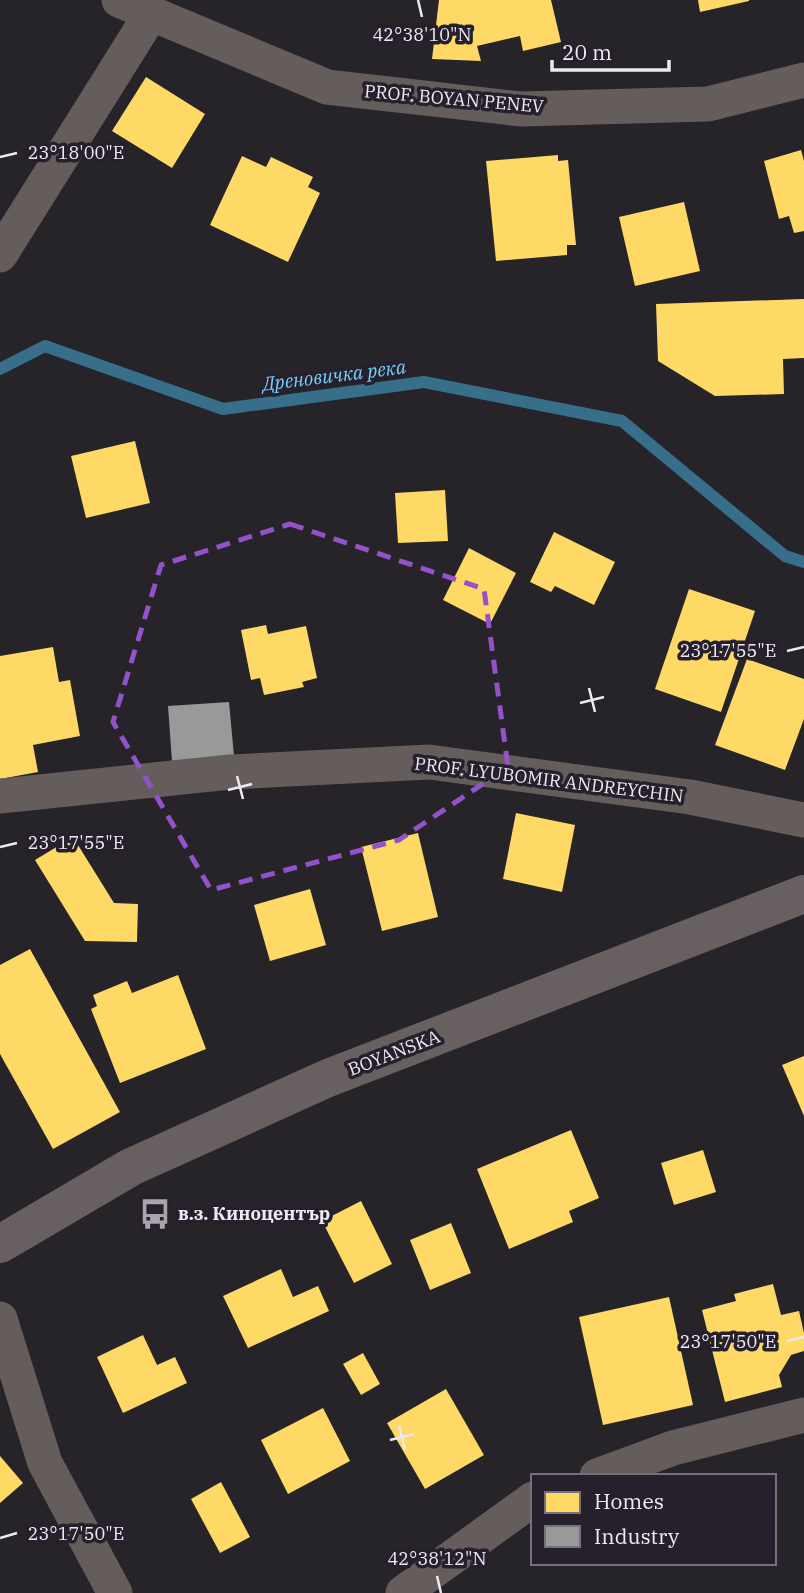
<svg xmlns="http://www.w3.org/2000/svg" width="804" height="1593" font-family="'IBM Plex Serif',serif">
<style>
.homes{fill:#ffd966}
.industry{fill:#999}
.lines{fill:none;stroke-linecap:round;stroke-linejoin:round}
.stream{stroke:#376e89;stroke-width:12}
.street{stroke:#655c5c;stroke-width:35}
.secondary{stroke:#675f60;stroke-width:38}
.marked{fill:none;stroke:#9252c9;stroke-width:5;stroke-dasharray:14 9;stroke-linejoin:round}
.ticks{fill:none;stroke:#eeeaf3;stroke-width:2.5}
.labels{text-anchor:middle;stroke-width:7;stroke-linejoin:round;paint-order:stroke}
.street-label{font-size:18px;fill:#eeeaf3;stroke:#25202c}
.poi-label{font-size:18px;font-weight:bold;fill:#eeeaf3;stroke:#25202c;text-anchor:start}
.water-label{font-size:19px;font-style:italic;fill:#74cefc;stroke:#25202c}
.ticks-label{font-size:18px;text-anchor:middle;fill:#eeeaf3;stroke:#25202c;stroke-width:7;stroke-linejoin:round;paint-order:stroke}
</style>
<rect width="100%" height="100%" fill="#262329"/>
<g class="homes">
<path d="M439 0H551L561 42 523 51 520 36 477 46 481 61 432 59Z"/>
<path d="M698 0H749V1L700 12Z"/>
<path d="M146 77 205 114 172 168 112 131Z"/>
<path d="M801 150 804 161V231L794 233 789 216 779 219 764 161Z"/>
<path d="M558 155V161L568 160 576 245H567V255L496 261 486 161Z"/>
<path d="M242 156 266 167 271 157 313 177 308 187 320 193 288 262 210 225Z"/>
<path d="M684 202 700 271 635 286 619 217Z"/>
<path d="M804 299V358L783 359 784 394 715 396 658 361 656 304Z"/>
<path d="M135 441 150 503 86 518 71 456Z"/>
<path d="M445 490 448 541 398 543 395 493Z"/>
<path d="M554 532 615 562 594 605 555 586 551 592 530 582Z"/>
<path d="M469 548 516 573 490 624 443 600Z"/>
<path d="M689 589 755 611 721 712 655 689Z"/>
<path d="M266 625 268 634 306 626 317 678 302 682 304 687 264 695 260 678 251 680 241 630Z"/>
<path d="M53 647 59 682 70 680 80 736 33 745 38 772 0 779V656Z"/>
<path d="M747 659 804 679V719L785 770 715 745Z"/>
<path d="M516 813 575 825 562 892 503 879Z"/>
<path d="M418 833 438 917 382 931 361 847Z"/>
<path d="M73 837 114 903 138 904 137 942 85 941 35 860Z"/>
<path d="M310 889 326 945 270 961 254 905Z"/>
<path d="M30 949 120 1112 53 1149 0 1054V965Z"/>
<path d="M178 975 206 1049 120 1083 91 1009 97 1006 93 995 127 981 132 993Z"/>
<path d="M804 1056V1116L782 1065Z"/>
<path d="M571 1130 599 1198 569 1211 573 1222 509 1249 477 1169Z"/>
<path d="M703 1150 716 1192 674 1205 661 1163Z"/>
<path d="M361 1201 392 1264 354 1283 322 1221Z"/>
<path d="M451 1223 471 1273 430 1290 410 1240Z"/>
<path d="M281 1269 293 1297 318 1286 329 1311 248 1348 223 1296Z"/>
<path d="M773 1284 781 1315 799 1311 804 1333V1351L791 1355 779 1375 782 1387 725 1402 702 1310 736 1301 734 1294Z"/>
<path d="M669 1297 693 1405 603 1425 579 1317Z"/>
<path d="M143 1335 157 1365 175 1357 187 1383 123 1413 97 1357Z"/>
<path d="M363 1353 380 1384 361 1395 343 1364Z"/>
<path d="M446 1389 484 1455 425 1489 387 1423Z"/>
<path d="M323 1408 350 1461 288 1494 261 1440Z"/>
<path d="M0 1456 23 1483 0 1503Z"/>
<path d="M221 1482 250 1537 220 1553 191 1499Z"/>
</g>
<path class="industry" d="M229 702 234 756 172 761 168 706Z"/>
<g class="lines">
<path class="stream" d="M0 369 45 346 223 409 424 382 622 421 785 556 804 562"/>
<g class="street">
<path d="M119 0 327 87 521 109 708 104 804 80"/>
<path d="M0 255 151 14"/>
<path d="M0 796 230 772 429 762 690 797 804 820"/>
<path d="M0 1319 45 1463 115 1593"/>
<path d="M597 1476 673 1448 804 1415"/>
<path d="M403 1593 533 1499"/>
</g>
<path class="secondary" d="M0 1244 131 1167 328 1078 804 894"/>
</g>
<path class="marked" d="M290 524 484 589 508 767 399 840 211 890 113 722 161 565Z"/>
<path class="ticks" d="M418 0 422 17M0 157 17 153M787 651 804 647M589 688 595 712M580 703 604 697M237 776 243 799M228 790 252 784M0 847 17 843M787 1341 804 1337M399 1426 405 1449M390 1440 414 1434M0 1538 17 1533M437 1576 441 1593"/>
<defs>
<symbol id="bus-bare" viewBox="-9 -9 18 18"><path d="M-5-6H5V4H4V6H2V4H-2V6H-4V4H-5ZM-3.5-4V0h7V-4ZM-3.5 1.2v1.5H-2V1.2ZM2 1.2v1.5H3.5V1.2Z" fill="#a8a4ac" stroke="#25202c" stroke-width="2.5" paint-order="stroke"/></symbol>
</defs>
<g fill-rule="evenodd">
<use href="#bus-bare" x="133" y="1192" width="44" height="44"/>
</g>
<g class="labels">
<g class="street-label">
<text transform="translate(454 99) rotate(5)" y="6">PROF. BOYAN PENEV</text>
<text transform="translate(549 780) rotate(7)" y="6">PROF. LYUBOMIR ANDREYCHIN</text>
<text transform="translate(394 1053) rotate(-21)" y="6">BOYANSKA</text>
</g>
<g class="poi-label">
<text x="178" y="1220">в.з. Киноцентър</text>
</g>
<g class="water-label">
<text transform="translate(334 375) rotate(-7)" y="7">Дреновичка река</text>
</g>
</g>
<g class="ticks-label">
<text x="422" y="41">42°38'10"N</text>
<text x="76" y="159">23°18'00"E</text>
<text x="728" y="657">23°17'55"E</text>
<text x="76" y="849">23°17'55"E</text>
<text x="728" y="1348">23°17'50"E</text>
<text x="76" y="1540">23°17'50"E</text>
<text x="437" y="1565">42°38'12"N</text>
</g>
<rect x="531" y="1474" width="245" height="91" fill="#25202c" stroke="#75717c" stroke-width="2"/>
<rect x="545" y="1492" width="35" height="21" fill="#ffd966" stroke="#75717c" stroke-width="2"/>
<text x="594" y="1509" font-size="21" fill="#eeeaf3">Homes</text>
<rect x="545" y="1526" width="35" height="21" fill="#999999" stroke="#75717c" stroke-width="2"/>
<text x="594" y="1544" font-size="21" fill="#eeeaf3">Industry</text>
<path d="M552 60v10h117v-10" fill="none" stroke="#eeeaf3" stroke-width="3.5"/>
<text x="562" y="60" font-size="21" fill="#eeeaf3" stroke="#25202c" stroke-width="5" paint-order="stroke">20 m</text>
</svg>
